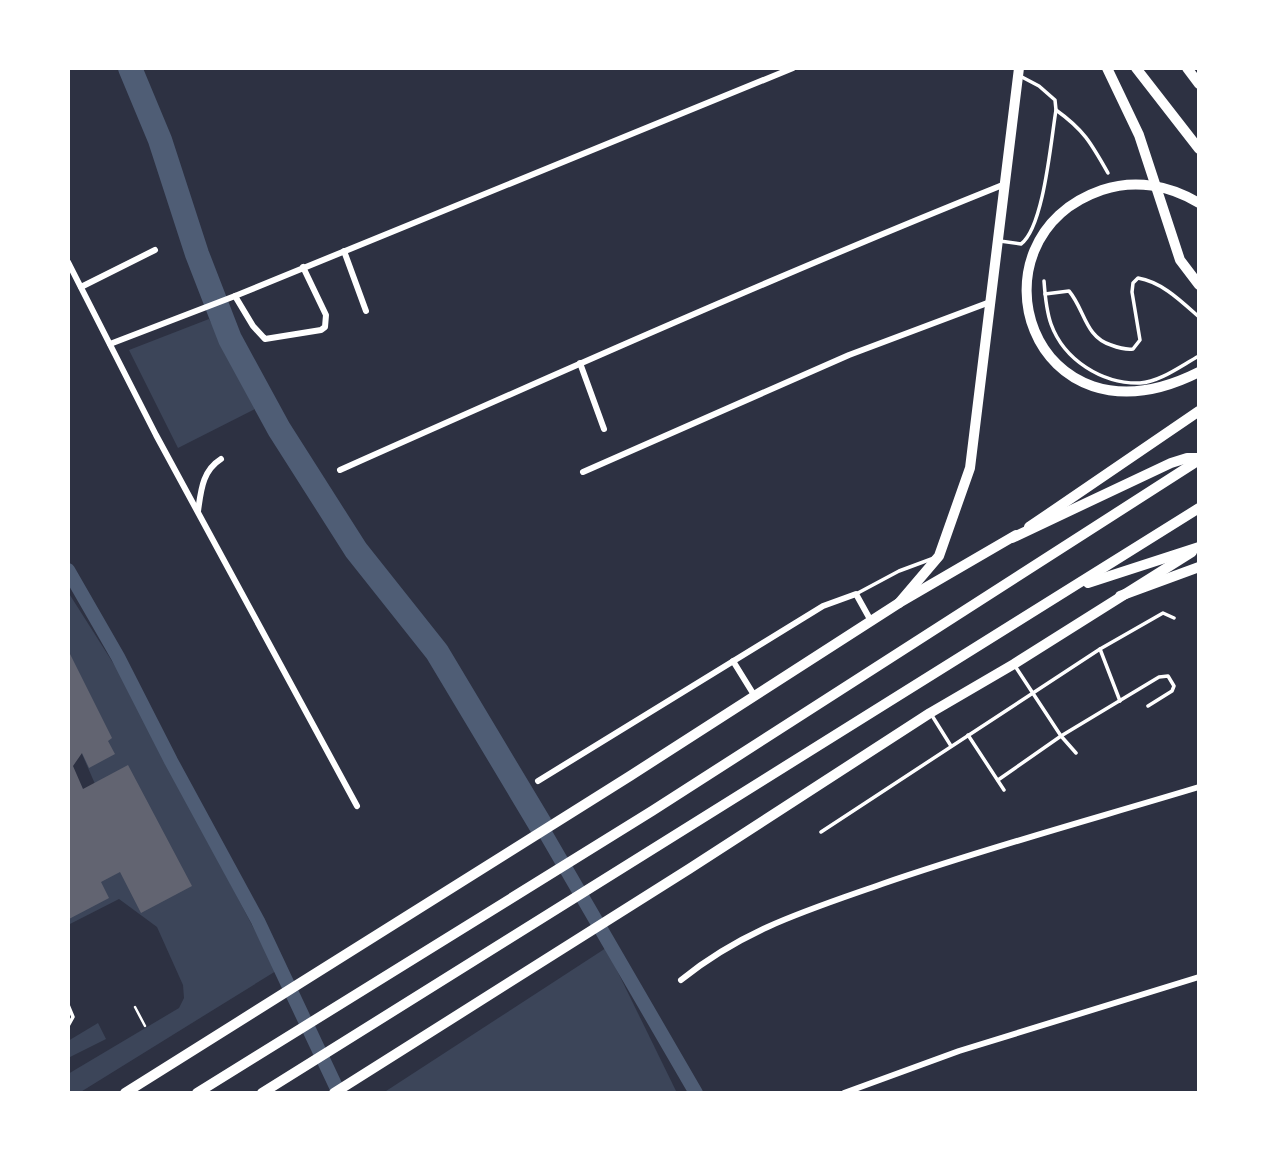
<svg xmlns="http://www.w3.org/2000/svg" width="1267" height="1161" font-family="Arial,sans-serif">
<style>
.green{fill:#3c4559}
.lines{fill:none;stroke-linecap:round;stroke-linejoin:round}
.canal{stroke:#4f5d75;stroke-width:14}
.river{stroke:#4f5d75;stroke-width:24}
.building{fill:#626471}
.path{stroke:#fff;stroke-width:2.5}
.service{stroke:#fff;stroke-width:3.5}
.minor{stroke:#fff;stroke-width:6}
.secondary{stroke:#fff;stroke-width:10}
.primary{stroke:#fff;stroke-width:10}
.trunk{stroke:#fff;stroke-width:10}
</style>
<rect width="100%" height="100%" fill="#2d3142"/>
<g class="green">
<path d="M209 319 240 375 261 406 178 448 129 350Z"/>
<path d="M68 592 122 677 276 971 79 1093H68V1074L179 1008 184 998 183 985 157 927 119 899 68 925V886L126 855 68 722Z"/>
<path d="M606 948 677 1093H383Z"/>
<path d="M98 1023 106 1039 68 1058V1041Z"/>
</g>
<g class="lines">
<g class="canal">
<path d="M68 570 118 657 171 761 258 921 339 1093"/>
<path d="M540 824 696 1093"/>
</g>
<path class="river" d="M130 68 160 140 197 254 230 339 279 429 356 550 437 652 540 824"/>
</g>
<path class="building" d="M68 650 112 738 108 741 115 754 89 768 82 753 73 766 83 789 128 765 192 886 141 913 120 872 101 882 109 898 69 919 68 917Z"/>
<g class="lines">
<path class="path" d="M135 1007 145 1026"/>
<g class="service">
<path d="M1056 110C1084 130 1091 143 1108 173"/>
<path d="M1000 241 1021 244C1044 227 1051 139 1056 110L1055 100 1039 86 1020 76"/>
<path d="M1044 281C1045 295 1046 310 1051 324 1064 360 1102 384 1140 383 1160 382 1182 365 1199 356"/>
<path d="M1045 294 1069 291C1085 310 1085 337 1111 345 1119 348 1125 350 1133 349L1140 340 1132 292 1133 283 1138 278C1162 282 1181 301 1199 317"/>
<path d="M856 594 899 571 934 558"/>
<path d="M1100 649 1120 701"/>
<path d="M1015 666 1061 736 1076 753"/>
<path d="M931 714 951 746"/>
<path d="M968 735 1004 790"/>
<path d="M998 780 1061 736 1159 677 1168 676 1174 686 1172 691 1148 706"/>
<path d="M821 832 1100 649 1163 613 1174 618"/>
<path d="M68 1005 73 1017 68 1026"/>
</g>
<g class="minor">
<path d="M344 251 366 311"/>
<path d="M68 262 156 435 357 806"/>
<path d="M81 287 155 250"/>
<path d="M235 296 253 326 265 339 321 330 325 327 326 315 303 267"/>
<path d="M110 344 235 296 793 68"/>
<path d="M580 363 604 429"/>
<path d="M340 470C560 372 781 274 1005 184"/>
<path d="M583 472 849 355 990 302"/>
<path d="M198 511C201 491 202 471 221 459"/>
<path d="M733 661 754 695"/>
<path d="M538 781 823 606 856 594 871 621"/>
<path d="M681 980C744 929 808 910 882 884 986 848 1093 819 1199 787"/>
<path d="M844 1093 959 1051 1199 977"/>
</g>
<g class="secondary">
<path d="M1029 527 1199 411"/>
<path d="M125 1093 630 776 899 603 1016 535"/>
<path d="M334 1093 689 869 930 713 1014 664 1192 552"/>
</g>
<g class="primary">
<path d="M1107 68 1139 135 1180 260 1199 285"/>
<path d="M1136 68 1199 149"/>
<path d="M1187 68 1199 84"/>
<path d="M1199 203C1169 185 1135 179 1102 190 962 238 1030 457 1199 372"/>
<path d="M1120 596 1199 567"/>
<path d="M899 603 939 556 970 468 1019 68"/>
</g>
<g class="trunk">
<path d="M1012 538 1171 463 1187 458H1199"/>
<path d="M1088 583 1199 547"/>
<path d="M197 1093 652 811 1199 460"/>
<path d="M262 1093 1199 508"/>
</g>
</g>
<rect width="1267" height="1161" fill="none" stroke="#ffffff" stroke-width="140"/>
</svg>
